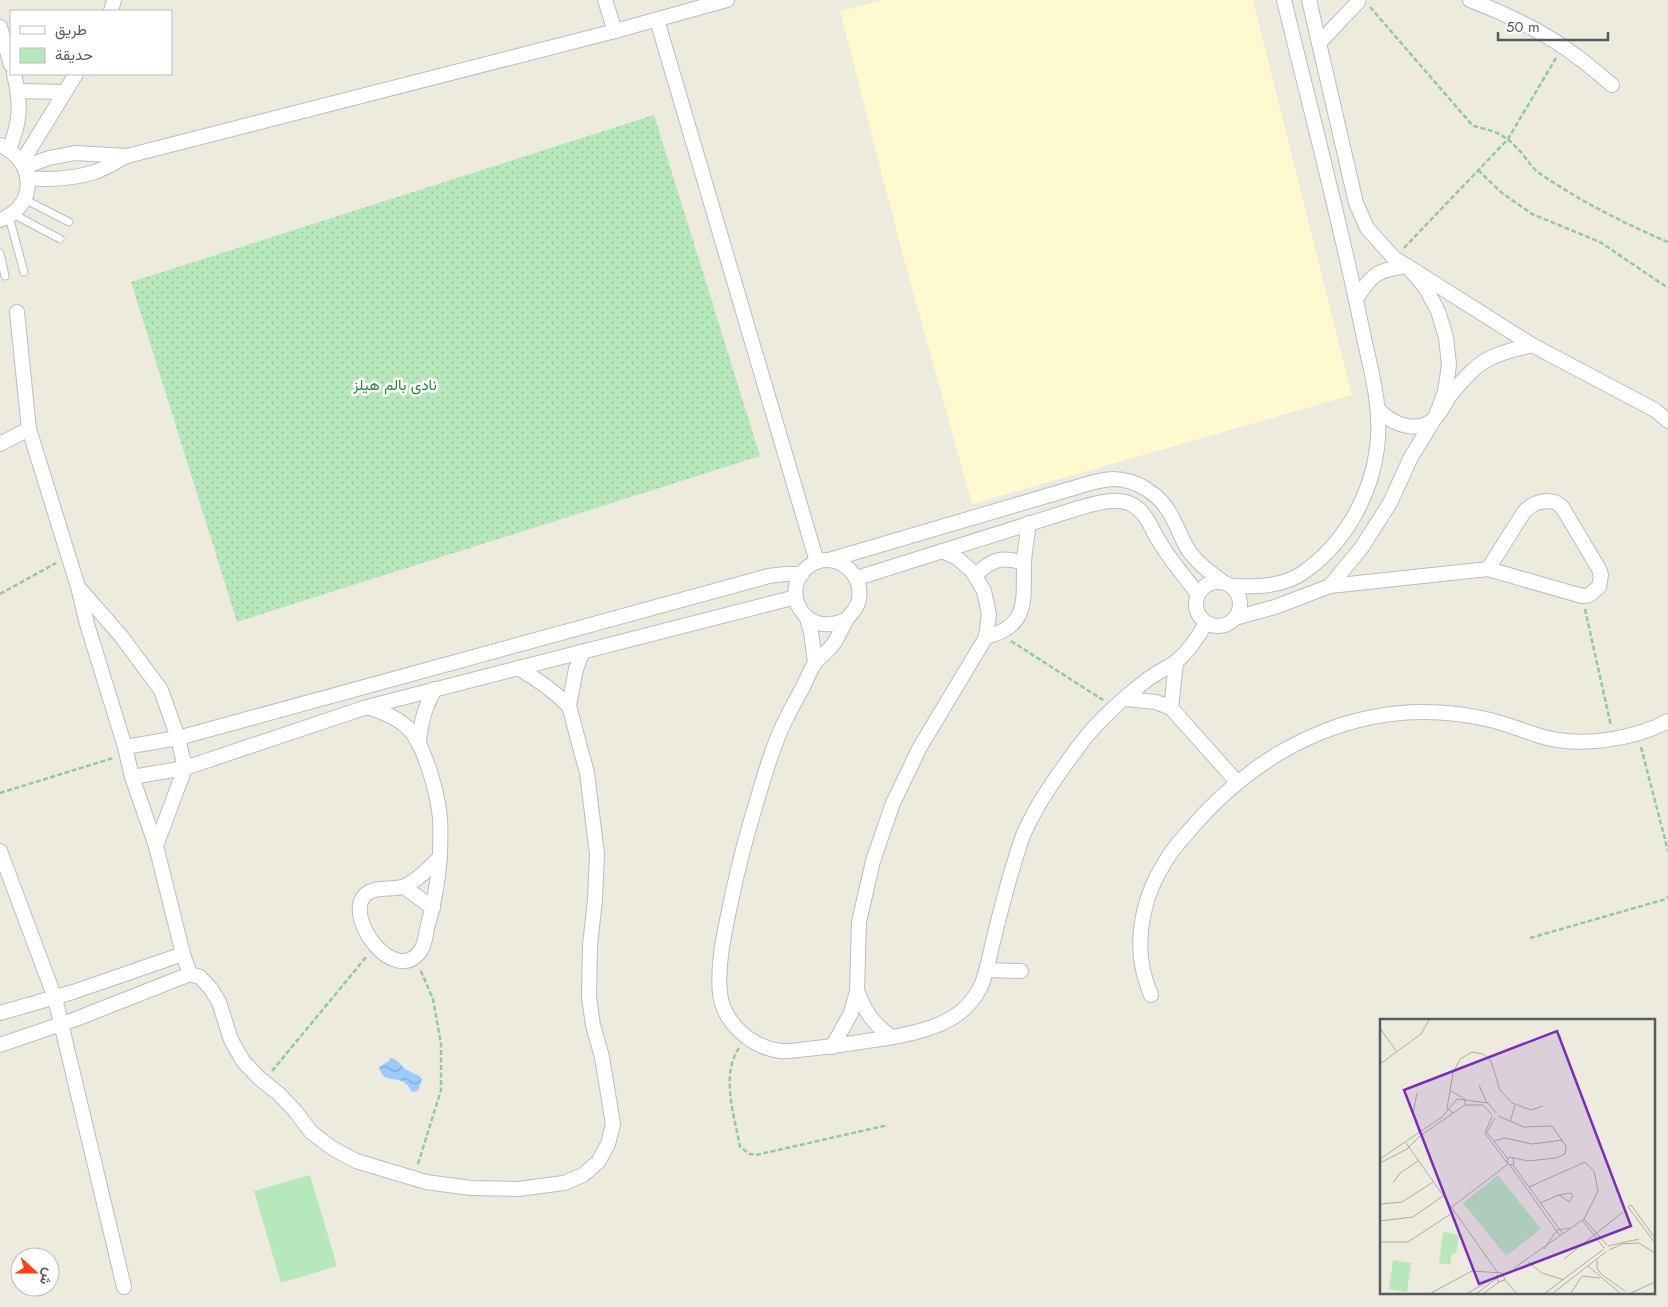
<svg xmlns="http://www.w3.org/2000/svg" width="1668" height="1307" font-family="Jost,Vazirmatn,sans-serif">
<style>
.commercial{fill:#fff9d0}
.green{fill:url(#green-dots)}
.pitch{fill:#b7e8bb}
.water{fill:url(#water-waves)}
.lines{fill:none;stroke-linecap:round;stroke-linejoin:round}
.lane-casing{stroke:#bbbdc4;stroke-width:9}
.street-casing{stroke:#bbbdc4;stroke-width:16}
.path{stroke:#8fc9a5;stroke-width:2.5;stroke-dasharray:5 2.5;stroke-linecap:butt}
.lane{stroke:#fff;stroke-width:7}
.street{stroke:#fff;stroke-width:14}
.labels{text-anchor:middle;stroke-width:5;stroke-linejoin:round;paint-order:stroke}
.park-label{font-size:15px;fill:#2b8538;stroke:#fff}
.inset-road{fill:none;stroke:#acada8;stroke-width:1}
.view{fill:#7b2cbf;fill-opacity:0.15;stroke:#7b2cbf;stroke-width:2.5}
.inset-edge{fill:none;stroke:#575b61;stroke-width:2.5}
</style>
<defs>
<pattern id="green-dots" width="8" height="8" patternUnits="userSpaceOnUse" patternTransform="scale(1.25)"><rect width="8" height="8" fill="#b7e8bb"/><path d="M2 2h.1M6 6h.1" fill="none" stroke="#98bf9b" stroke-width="1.8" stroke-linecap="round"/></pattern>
<pattern id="water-waves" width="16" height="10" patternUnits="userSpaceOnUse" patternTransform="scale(1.25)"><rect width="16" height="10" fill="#9bcaff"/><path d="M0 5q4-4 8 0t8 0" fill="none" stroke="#81a7d2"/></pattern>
</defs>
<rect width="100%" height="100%" fill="#edebde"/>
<path class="commercial" d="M883 0H1253L1352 395 972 504 902 252 840 11Z"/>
<path class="green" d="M654 115 760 456 237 622 131 282Z"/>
<path class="pitch" d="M310 1175 337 1266 281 1283 254 1191Z"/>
<path class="water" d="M390 1058C400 1060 400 1066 407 1070 413 1074 419 1074 422 1079L418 1091 412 1092C400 1069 385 1089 379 1067L389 1061Z"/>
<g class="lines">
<defs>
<g id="lane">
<path d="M24 199 69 222"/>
<path d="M13 214 60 239"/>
<path d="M9 217 24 272"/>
<path d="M0 253 5 276"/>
</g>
<g id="street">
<path d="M605 0 615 31"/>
<path d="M1470 0C1509 15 1547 33 1579 58 1591 67 1601 76 1612 85"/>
<path d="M111 11 114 0"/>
<path d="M657 20 817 562"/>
<path d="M0 27 11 65"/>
<path d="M1319 43 1358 2"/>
<path d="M18 91 65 92"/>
<path d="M0 145C36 161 38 206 0 220"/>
<path d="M9 149C21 121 21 103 14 74"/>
<path d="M22 162 76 74"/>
<path d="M24 167 49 158 75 153 127 156"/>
<path d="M27 178C50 180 73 179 95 172 106 168 117 161 127 156L615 31 727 0"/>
<path d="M1356 299C1372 274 1377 270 1407 266L1532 345 1655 410 1668 421"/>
<path d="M17 312 29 429 78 587 87 624 125 747 132 777 156 846 183 954 190 974 200 977 211 989 219 1002 231 1040 243 1061 259 1078 279 1094 296 1112 311 1132 332 1148 356 1161 426 1182 471 1188 518 1189 564 1183 583 1175 598 1162 608 1144 613 1124 602 1057 593 1025 589 997 590 945 595 900 597 854 587 773 569 706 576 669 583 651"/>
<path d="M1378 409C1392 424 1417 435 1435 418 1442 412 1446 400 1452 393 1458 385 1466 377 1473 370 1488 355 1512 350 1532 345"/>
<path d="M0 444 29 429"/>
<path d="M1546 501 1555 502 1562 507 1599 569 1601 575 1599 587 1589 595 1582 596 1488 569 1524 512C1531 505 1536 502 1546 501Z"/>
<path d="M829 560 1094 482C1100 481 1107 479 1113 479 1137 479 1161 495 1172 517 1178 528 1182 540 1189 551 1198 564 1211 573 1223 582"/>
<path d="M975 576C991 559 1002 556 1024 563"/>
<path d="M857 578 1079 508C1100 502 1127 493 1143 514 1150 522 1153 532 1159 541 1170 560 1185 577 1198 594"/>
<circle cx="1218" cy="604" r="22"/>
<path d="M1231 586C1254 587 1281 587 1301 574 1343 546 1371 497 1377 448 1383 407 1369 364 1361 324 1339 216 1310 108 1284 0"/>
<path d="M1330 586 1488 569"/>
<path d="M80 589 121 636 161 690 178 738 185 768 156 846"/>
<path d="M807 618 811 632 815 662"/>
<path d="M1235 618 1275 607 1330 586 1362 547 1390 503 1411 457 1435 418 1445 392 1449 365 1446 337 1438 311 1425 287 1407 266 1394 258 1367 228 1356 203 1309 0"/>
<path d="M847 619C804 641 778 589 809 566 834 548 867 574 858 603 856 610 851 613 847 619 842 627 839 636 834 643 829 651 820 656 815 663 810 670 807 679 803 687 796 699 790 711 784 723 773 746 766 770 759 794 747 832 738 867 730 906 724 934 717 965 720 994 724 1023 751 1047 780 1051 788 1052 798 1050 807 1049 827 1047 847 1044 867 1041 896 1037 935 1031 958 1014 967 1007 975 998 980 988 987 974 989 957 993 942 1000 913 1007 885 1016 857 1019 848 1021 839 1025 831 1038 802 1057 776 1076 750 1093 726 1120 701 1143 683 1153 674 1166 669 1177 661 1189 651 1198 637 1206 623"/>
<path d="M986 637C1030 626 1023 599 1024 562 1025 549 1027 536 1029 523"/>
<path d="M518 668C537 679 553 690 569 706"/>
<path d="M1126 699 1156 702 1171 708 1237 782"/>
<path d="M367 707C383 712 396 717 408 728 425 745 438 795 440 818 441 831 440 845 440 857 430 867 418 880 405 886 393 891 376 885 365 895 343 918 396 988 421 950 425 944 426 935 427 928 434 905 438 881 440 857"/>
<path d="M1171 708 1176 662"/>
<path d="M419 741C421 721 425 707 435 689"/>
<path d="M125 747 178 738 769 576 785 574H802"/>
<path d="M132 777 185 768 367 707 796 597"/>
<path d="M0 851 55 998 124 1287"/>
<path d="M404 887 433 908"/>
<path d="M986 970 1021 971"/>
<path d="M857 991C866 1013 872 1022 891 1037"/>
<path d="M1151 995C1148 987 1145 979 1143 970 1135 934 1145 893 1165 862 1171 851 1180 841 1188 832 1263 743 1369 693 1486 719 1505 723 1521 730 1540 736 1578 748 1633 740 1668 721"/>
<path d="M0 1013 73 992 183 954"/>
<path d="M0 1045 76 1019 190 974"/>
<path d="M832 1047 851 1013 857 991 859 922 873 861 893 803 920 747 986 637 989 614 984 591 972 571 957 558 942 551"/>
</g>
</defs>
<use href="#lane" class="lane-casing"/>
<use href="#street" class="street-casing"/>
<g class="path">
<path d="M1370 7 1473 126C1497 131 1508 136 1524 156 1529 162 1533 169 1539 173 1580 201 1623 223 1668 242"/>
<path d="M1478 170 1502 193 1532 214 1600 242 1668 288"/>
<path d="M1404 248 1508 139 1556 58"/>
<path d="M0 594 56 563"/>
<path d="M1585 609 1611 726"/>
<path d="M1011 641 1103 700"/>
<path d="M1641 747 1668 851"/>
<path d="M0 793 113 758"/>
<path d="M1530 938 1666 899 1668 897"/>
<path d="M739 1048C720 1076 735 1117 740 1147L750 1154 756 1155 888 1125"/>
<path d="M272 1071 367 956"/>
<path d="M418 1164 441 1090V1044L433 999 420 969"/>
</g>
<use href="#lane" class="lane"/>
<use href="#street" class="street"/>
</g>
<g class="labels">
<g class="park-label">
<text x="395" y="390">نادى بالم هيلز</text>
</g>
</g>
<g transform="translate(1380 1019)">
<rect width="275" height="275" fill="#edebde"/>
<path d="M118 156 161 210 126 237 83 184Z" fill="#b7e8bb"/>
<path d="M63 213 79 216 76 235 72 234 70 246 59 244ZM13 241 31 244 27 273 9 270Z" fill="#b7e8bb"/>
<path class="inset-road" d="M0 9 17 33M0 45 41 15 49 1M99 66 107 84M71 72 85 80V86M37 74 33 95 39 113M73 94 67 89 73 54 80 40 92 33 103 35 111 42 120 71 132 84 151 91 163 87M112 97 105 114 127 144M118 97 144 108 172 107 186 127 185 135 176 139 148 142 130 138 127 141 129 146 134 145 133 139M115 99 107 113 128 140M130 103 135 86M114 122 125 119 152 125 183 121M26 124 118 254M0 140 62 98 77 80 108 84 116 94M0 144 27 130 40 117 85 86H103L112 96M130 146 180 217M133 146 183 215M13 164 20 154 38 142M160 184 179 176 189 183 193 177 191 174 179 176M0 185 22 183 53 163M251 186 248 188 275 224M251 186 275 219M72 188 128 145M204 200 227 226M202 201 224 229M0 202 33 198 63 177M0 223H28L75 192M259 224 275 234M228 227 259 220M164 230 177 211 190 209M229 231 242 225 259 224M184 240 243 193M217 241V249L221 255 245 272M148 243 162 254 184 261M208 247 240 274M134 249 204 200 218 172 214 152 205 143 149 168M125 261 136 274M51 274 92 252 122 254 125 261 118 263 117 256M88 274 116 258M97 274 116 260M104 274 119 263M165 274 224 230M173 274 227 232M191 274 202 257 220 259M251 274 275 263"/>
<path class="view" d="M177 12 251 207 99 265 24 71Z"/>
<rect width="275" height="275" class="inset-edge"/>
</g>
<rect x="10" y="10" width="162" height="65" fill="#ffffff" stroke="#bcbdc0"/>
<rect x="20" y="26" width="25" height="8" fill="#ffffff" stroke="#bcbdc0"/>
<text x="55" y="35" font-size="15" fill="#575b61">طريق</text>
<rect x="20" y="48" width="25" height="15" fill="#b7e8bb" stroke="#bcbdc0"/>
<text x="55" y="60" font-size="15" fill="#575b61">حديقة</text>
<g transform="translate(35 1272) rotate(111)"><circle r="24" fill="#ffffff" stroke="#bcbdc0"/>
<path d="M0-4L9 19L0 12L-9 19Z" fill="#fb3e15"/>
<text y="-8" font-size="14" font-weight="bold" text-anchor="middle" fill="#575b61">ش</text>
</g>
<path d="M1498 32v8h110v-8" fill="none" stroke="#575b61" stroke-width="2.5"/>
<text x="1506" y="32" font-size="15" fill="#575b61" stroke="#ffffff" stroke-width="4" paint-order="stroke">50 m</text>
</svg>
